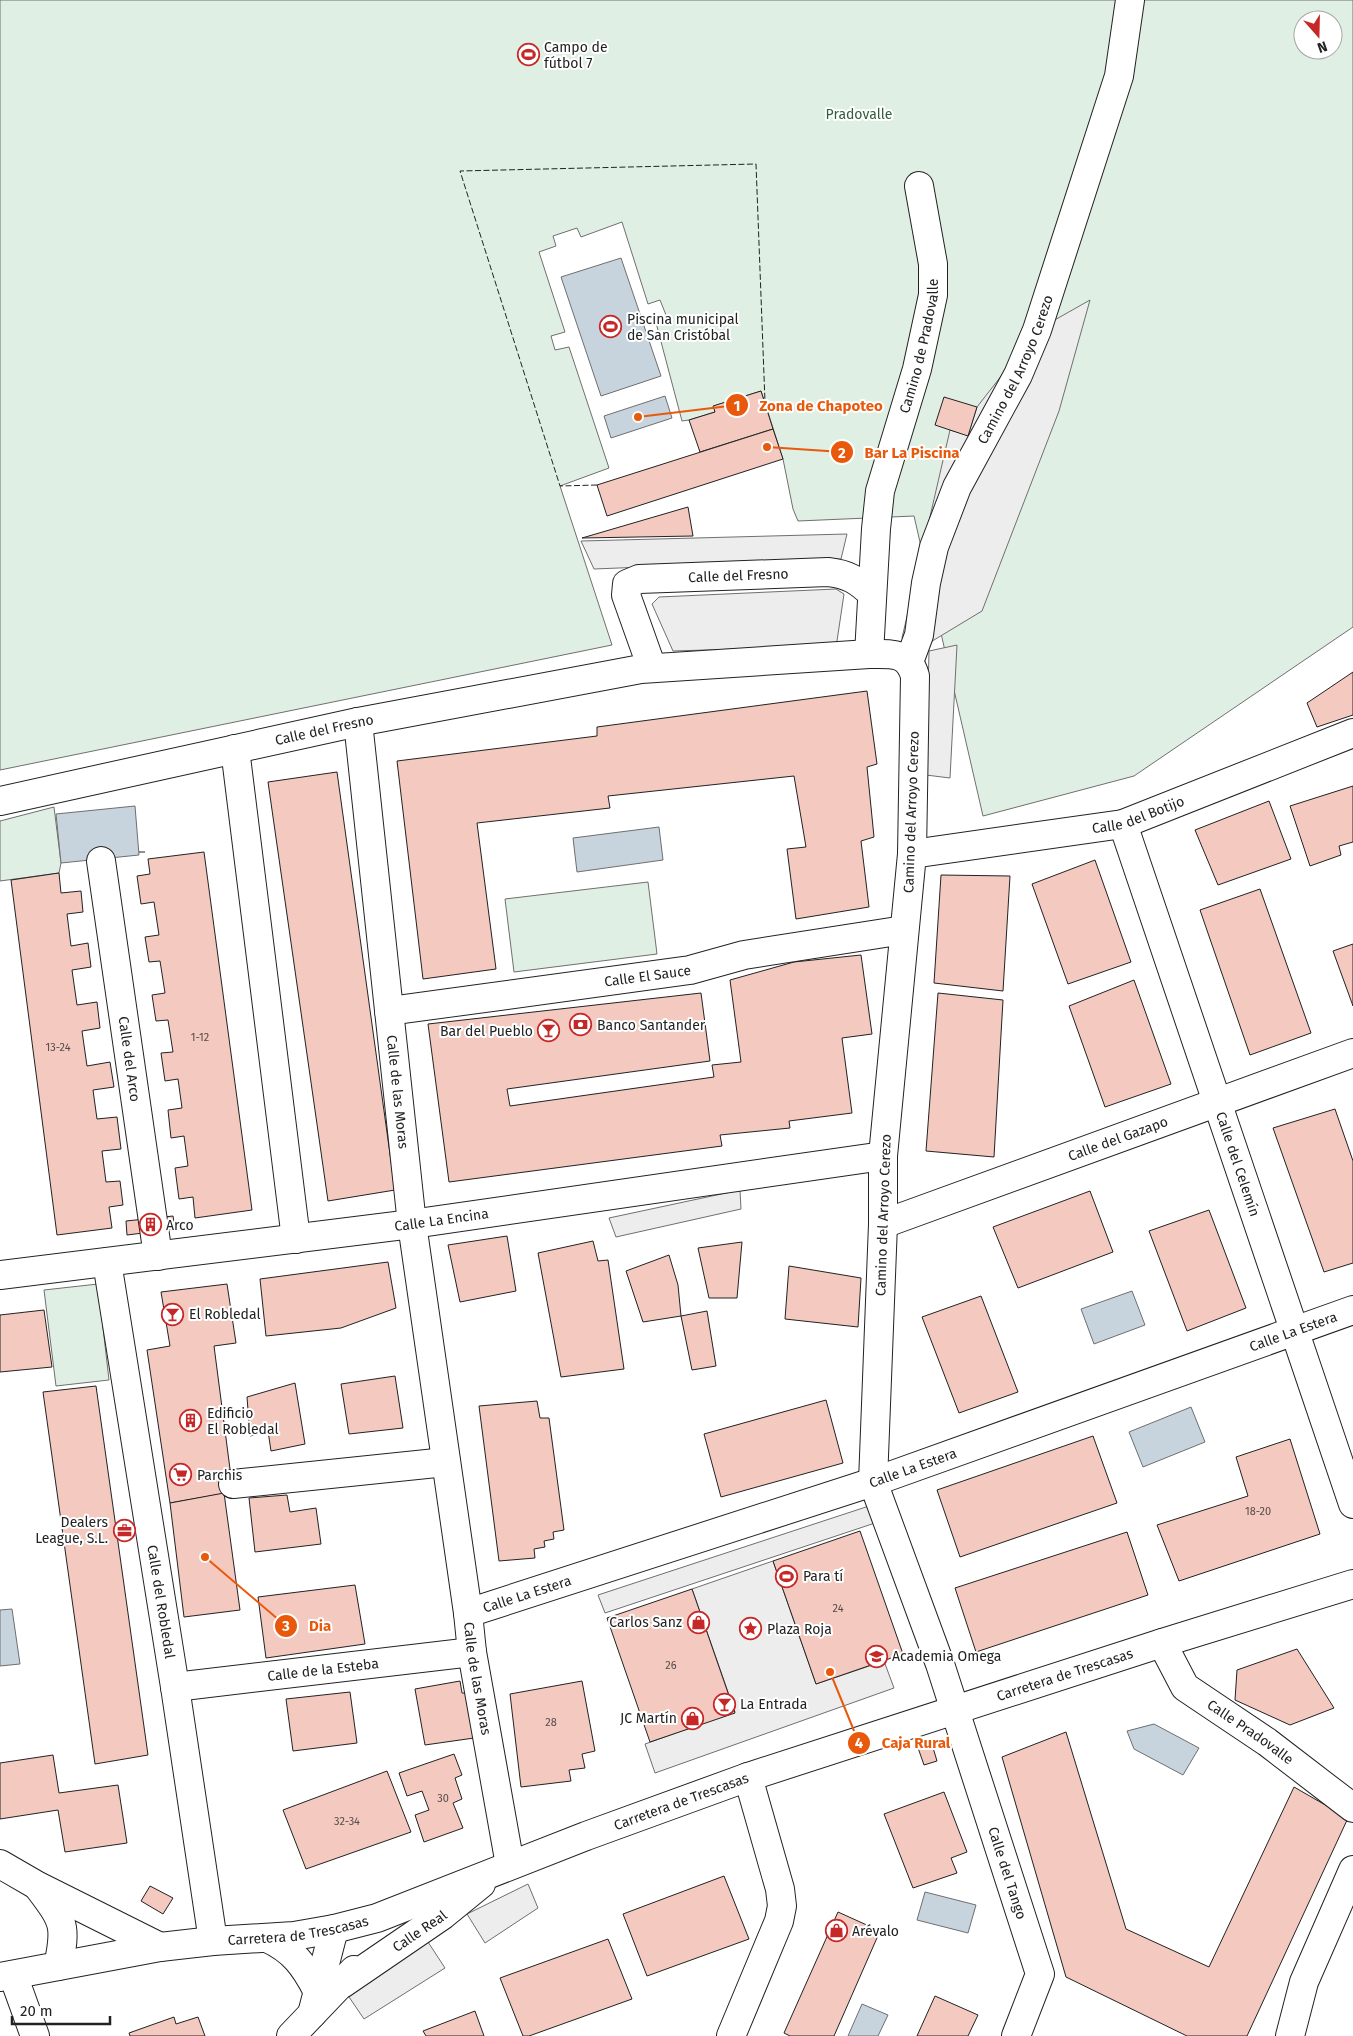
<svg xmlns="http://www.w3.org/2000/svg" width="1353" height="2036" font-family="'Fira Sans',sans-serif">
<style>
.green{fill:#e0efe3;stroke:#6f6f6f;fill-rule:evenodd}
.parking{fill:#ededed;stroke:#6f6f6f}
.water{fill:#c7d3dd;stroke:#6f6f6f}
.building{fill:#f3c9c0;stroke:#222}
.lines{fill:none;stroke-linecap:round;stroke-linejoin:round}
.street-casing{stroke:#222;stroke-width:30}
.secondary-casing{stroke:#222;stroke-width:30}
.street{stroke:#fff;stroke-width:28}
.secondary{stroke:#fff;stroke-width:28}
.fence{stroke:#222;stroke-width:1;stroke-dasharray:6 2.5;stroke-linecap:butt}
.labels{text-anchor:middle;stroke-width:4;stroke-linejoin:round;paint-order:stroke}
.number-label{font-size:11px;fill:#564c4a}
.poi-label{font-size:14px;fill:#222;stroke:#fff;text-anchor:start}
.park-label{font-size:14px;fill:#2f5e38;stroke:#fff}
.street-label{font-size:14px;fill:#222;stroke:#fff}
.leader{fill:none;stroke:#e8590c;stroke-width:2}
.callout-dot{fill:#e8590c;stroke:#fff;stroke-width:2}
.mark-label{font-size:15px;text-anchor:middle;font-weight:bold;fill:#fff}
.callout-label{font-size:15px;text-anchor:middle;font-weight:bold;fill:#e8590c;stroke:#fff;stroke-width:4;stroke-linejoin:round;paint-order:stroke}
</style>
<rect width="100%" height="100%" fill="#fff"/>
<g class="green">
<path d="M0 0H1353V627L1134 776 983 816 914 516 798 521 793 509 783 459 761 391 714 406 715 412 689 420 682 421 655 319 666 315 660 300 648 304 622 222 581 237 577 228 553 236 556 246 539 252 565 332 551 336 555 350 569 347 609 468 560 486 612 645 0 770ZM1303 20H1333V50H1303Z"/>
<path d="M54 807 61 863 59 873 0 881V821Z"/>
<path d="M648 882 657 954 514 972 505 899Z"/>
<path d="M98 1284 109 1380 56 1386 44 1290Z"/>
</g>
<g class="parking">
<path d="M1090 300 1059 411 982 611 929 643 916 644 902 638 950 430 968 435 977 407 1037 330Z"/>
<path d="M847 534 841 559 594 569 581 541Z"/>
<path d="M836 589 844 594 837 641 834 646 673 651 652 604 659 597Z"/>
<path d="M957 645 950 778 926 775 929 651Z"/>
<path d="M740 1190 741 1209 616 1237 609 1218Z"/>
<path d="M869 1506 875 1523 605 1613 598 1595Z"/>
<path d="M773 1561 816 1684 884 1661 894 1688 655 1773 645 1744 735 1712 692 1589Z"/>
<path d="M528 1884 538 1908 485 1943 467 1914Z"/>
<path d="M428 1942 445 1968 364 2019 347 1994Z"/>
</g>
<g class="water">
<path d="M621 258 661 376 601 396 561 277Z"/>
<path d="M665 396 672 418 611 438 604 416Z"/>
<path d="M135 806 139 855 61 863 56 814Z"/>
<path d="M659 827 663 860 577 872 573 838Z"/>
<path d="M1132 1291 1145 1325 1094 1344 1081 1309Z"/>
<path d="M1191 1407 1205 1442 1143 1467 1129 1432Z"/>
<path d="M12 1609 20 1664 0 1666V1610Z"/>
<path d="M1154 1724 1199 1748 1183 1775 1134 1749 1127 1731Z"/>
<path d="M925 1892 976 1905 968 1933 917 1920Z"/>
<path d="M862 2004 888 2015 878 2036H848Z"/>
</g>
<g class="building">
<path d="M761 391 773 429 700 452 689 420 715 412 713 406Z"/>
<path d="M944 397 977 407 968 436 935 425Z"/>
<path d="M773 429 783 459 607 516 597 485Z"/>
<path d="M688 507 693 536 582 538Z"/>
<path d="M1353 672V715L1317 727 1307 703Z"/>
<path d="M867 691 877 764 867 767 874 837 861 841 869 907 796 919 787 849 806 847 794 776 608 796 610 808 477 823 496 969 423 979 397 761 597 736V727Z"/>
<path d="M337 772 395 1190 328 1201 268 782Z"/>
<path d="M1353 786V842L1339 846 1341 855 1310 866 1290 806Z"/>
<path d="M1269 801 1291 859 1218 885 1195 830Z"/>
<path d="M204 852 252 1210 195 1218 193 1197 179 1199 175 1168 188 1166 184 1136 171 1138 168 1110 182 1108 178 1079 165 1081 161 1053 173 1052 168 1020 156 1021 152 995 165 993 160 961 149 962 145 937 159 935 154 902 141 904 137 876 150 874 148 859Z"/>
<path d="M1095 860 1131 962 1068 984 1032 884Z"/>
<path d="M59 873 61 893 81 891 83 912 67 914 71 946 88 943 91 967 72 970 77 1005 97 1002 100 1028 82 1031 87 1066 110 1062 114 1087 93 1090 97 1119 117 1117 121 1149 102 1151 106 1182 120 1181 123 1205 109 1207 112 1228 57 1235 11 880Z"/>
<path d="M941 875 1010 876 1003 991 934 983Z"/>
<path d="M1260 889 1311 1033 1250 1055 1200 910Z"/>
<path d="M1353 944V1006L1333 951Z"/>
<path d="M861 955 872 1034 842 1038 852 1113 789 1121 790 1128 720 1135 722 1146 449 1182 428 1024 701 993 710 1061 507 1089 510 1106 714 1077 712 1065 741 1062 730 980 794 962Z"/>
<path d="M1134 980 1171 1084 1105 1107 1069 1006Z"/>
<path d="M938 993 1003 1000 994 1157 926 1151Z"/>
<path d="M1335 1109 1353 1161V1263L1324 1272 1273 1128Z"/>
<path d="M1090 1191 1113 1252 1018 1288 993 1227Z"/>
<path d="M1209 1210 1246 1308 1187 1331 1149 1231Z"/>
<path d="M173 1216 175 1229 127 1235 126 1221Z"/>
<path d="M507 1236 516 1291 460 1302 448 1245Z"/>
<path d="M593 1241 598 1261 608 1260 624 1369 561 1377 538 1253Z"/>
<path d="M742 1242 737 1298H709L698 1248Z"/>
<path d="M669 1255 678 1285 681 1316 643 1322 626 1271Z"/>
<path d="M388 1262 396 1308 341 1328 266 1336 260 1279Z"/>
<path d="M789 1266 861 1278 858 1327 785 1319Z"/>
<path d="M227 1284 236 1343 214 1346 233 1492 170 1503 147 1350 170 1346 161 1292Z"/>
<path d="M981 1296 1018 1392 959 1413 922 1317Z"/>
<path d="M44 1310 52 1367 0 1372V1315Z"/>
<path d="M707 1311 716 1366 692 1370 681 1316Z"/>
<path d="M395 1376 403 1428 349 1434 341 1384Z"/>
<path d="M295 1383 305 1444 271 1451 268 1431 250 1436 247 1397Z"/>
<path d="M96 1386 148 1755 95 1764 43 1392Z"/>
<path d="M826 1400 843 1463 721 1497 704 1434Z"/>
<path d="M537 1401 540 1418H549L564 1530 553 1532 554 1539 544 1541 545 1547 534 1549 535 1558 499 1561 479 1406Z"/>
<path d="M1093 1436 1117 1503 960 1557 937 1490Z"/>
<path d="M1290 1439 1320 1534 1179 1581 1157 1525 1248 1496 1236 1457Z"/>
<path d="M224 1493 240 1610 184 1617 170 1503Z"/>
<path d="M287 1495 290 1512 316 1508 321 1544 255 1552 249 1498Z"/>
<path d="M860 1531 903 1654 816 1684 773 1561Z"/>
<path d="M1127 1532 1148 1595 976 1652 955 1588Z"/>
<path d="M355 1585 365 1644 266 1658 258 1597Z"/>
<path d="M692 1589 735 1713 650 1742 607 1618Z"/>
<path d="M1297 1649 1334 1708 1290 1725 1235 1700 1237 1670Z"/>
<path d="M460 1681 462 1693H467L474 1738 425 1745 415 1689Z"/>
<path d="M582 1681 595 1751 582 1754 585 1768 569 1770 571 1781 521 1787 510 1694Z"/>
<path d="M350 1692 357 1743 293 1751 286 1699Z"/>
<path d="M1066 1732 1126 1929 1209 1967 1294 1787 1348 1818 1247 2036H1187L1066 1977 1002 1757Z"/>
<path d="M931 1741 937 1761 924 1765 917 1745Z"/>
<path d="M454 1754 462 1775 455 1778 462 1799 453 1803 463 1828 424 1842 415 1815 429 1810 422 1791 407 1796 399 1773Z"/>
<path d="M53 1755 59 1793 118 1785 127 1843 65 1852 58 1810 0 1819V1763Z"/>
<path d="M387 1771 411 1832 306 1869 283 1810Z"/>
<path d="M944 1792 967 1852 951 1858 957 1873 913 1888 884 1814Z"/>
<path d="M724 1876 749 1939 647 1976 623 1914Z"/>
<path d="M150 1886 173 1898 163 1914 141 1901Z"/>
<path d="M838 1912 880 1931 834 2036H790L784 2033Z"/>
<path d="M608 1939 632 1999 529 2036H523L500 1978Z"/>
<path d="M935 1996 978 2015 968 2036H917Z"/>
<path d="M475 2011 484 2036H426L423 2031Z"/>
<path d="M174 2017 176 2024 198 2017 205 2036H130L129 2033Z"/>
</g>
<g class="lines">
<defs>
<g id="street">
<path id="s1" d="M869 654 876 529 880 491 917 369 933 295V264L919 186"/>
<path id="s2" d="M909 662 919 635 926 583 934 547 957 487 1018 375 1037 330 1119 76 1130 0"/>
<path id="s3" d="M652 668 626 595 627 584 639 579 828 572C847 574 858 580 872 594"/>
<path id="s4" d="M358 722 412 1224 468 1613 472 1652 510 1865"/>
<path d="M235 749 296 1239"/>
<path id="s5" d="M0 801 358 722 641 669 869 654C891 654 908 651 915 676L912 854 883 1156V1224L873 1482 940 1664 1040 1974 1016 2036"/>
<path id="s6" d="M1123 824 1353 1504"/>
<path id="s7" d="M912 854 1123 824 1353 733"/>
<path id="s8" d="M101 861 158 1256"/>
<path id="s9" d="M389 1011 690 970 744 955 904 930"/>
<path id="s10" d="M883 1224 1353 1053"/>
<path id="s11" d="M107 1262 175 1687 213 1941"/>
<path id="s12" d="M0 1275 412 1224 883 1156"/>
<path d="M233 1484 446 1462"/>
<path id="s13" d="M468 1613 873 1482 1353 1310"/>
<path id="s14" d="M1162 1643 1185 1687 1267 1742 1353 1808"/>
<path id="s15" d="M175 1687 472 1652"/>
<path d="M13 1975 35 2036"/>
<path d="M731 2036 779 1921 782 1906 780 1889 748 1777"/>
<path d="M1290 2036 1304 1982 1353 1870"/>
</g>
<g id="secondary">
<path d="M0 1864 38 1886 160 1947"/>
<path d="M39 1888C64 1921 67 1926 58 1966"/>
<path d="M267 1938C293 1950 304 1965 317 1990"/>
<path id="s16" d="M0 1977 160 1947 213 1941 294 1936 334 1929 377 1918 586 1836 748 1777 1162 1643 1353 1584"/>
<path id="s17" d="M342 1984 443 1915 481 1884"/>
<path d="M312 2014 334 1929"/>
<path d="M291 2036 354 1970"/>
</g>
</defs>
<use href="#street" class="street-casing"/>
<use href="#secondary" class="secondary-casing"/>
<use href="#street" class="street"/>
<use href="#secondary" class="secondary"/>
<g class="fence">
<path d="M597 485 560 486 460 171 756 164 765 402"/>
<path d="M139 852H146"/>
</g>
</g>
<defs>
<symbol id="stadium-ring" viewBox="-11 -11 22 22"><circle r="9.5" fill="#fff" stroke="#c62828" stroke-width="1.5"/><path d="M0-5a6.5 5 0 1 0 0 10a6.5 5 0 1 0 0-10ZM-3.5-1.8h7v3.6h-7Z" fill="#c62828"/></symbol>
<symbol id="bank-ring" viewBox="-11 -11 22 22"><circle r="9.5" fill="#fff" stroke="#c62828" stroke-width="1.5"/><path d="M-6-4H6V4H-6ZM0-2.3a2.3 2.3 0 1 0 0 4.6a2.3 2.3 0 1 0 0-4.6Z" fill="#c62828"/></symbol>
<symbol id="bar-ring" viewBox="-11 -11 22 22"><circle r="9.5" fill="#fff" stroke="#c62828" stroke-width="1.5"/><path d="M-6-5H6L.8 .8V4.5H3.5V6h-7V4.5H-.8V.8Z" fill="#c62828"/></symbol>
<symbol id="building-ring" viewBox="-11 -11 22 22"><circle r="9.5" fill="#fff" stroke="#c62828" stroke-width="1.5"/><path d="M-4-6H4V6H1V3H-1V6H-4ZM-2.5-4.3h1.7v1.8h-1.7ZM.8-4.3h1.7v1.8H.8ZM-2.5-1h1.7V.8h-1.7ZM.8-1h1.7V.8H.8Z" fill="#c62828"/></symbol>
<symbol id="supermarket-ring" viewBox="-11 -11 22 22"><circle r="9.5" fill="#fff" stroke="#c62828" stroke-width="1.5"/><path d="M-6-5.5h2.5l.6 2H6L4.5 2H-2.5L-4.4-4H-6ZM-1.5 3.2a1.3 1.3 0 1 0 .1 0ZM3 3.2a1.3 1.3 0 1 0 .1 0Z" fill="#c62828"/></symbol>
<symbol id="office-ring" viewBox="-11 -11 22 22"><circle r="9.5" fill="#fff" stroke="#c62828" stroke-width="1.5"/><path d="M-6-3h4V-5.5h4V-3h4V5H-6ZM-1-4.5V-3h2v-1.5ZM-6 0V1H6V0Z" fill="#c62828"/></symbol>
<symbol id="shop-ring" viewBox="-11 -11 22 22"><circle r="9.5" fill="#fff" stroke="#c62828" stroke-width="1.5"/><path d="M-5-2.5h2.3a2.7 3.5 0 0 1 5.4 0H5L5.5 6h-11ZM-1.5-2.5h3a1.5 2.3 0 0 0-3 0Z" fill="#c62828"/></symbol>
<symbol id="sight-ring" viewBox="-11 -11 22 22"><circle r="9.5" fill="#fff" stroke="#c62828" stroke-width="1.5"/><path d="M0-6L1.8-2.2L6-1.7L2.9 1.2L3.7 5.4L0 3.3L-3.7 5.4L-2.9 1.2L-6-1.7L-1.8-2.2Z" fill="#c62828"/></symbol>
<symbol id="school-ring" viewBox="-11 -11 22 22"><circle r="9.5" fill="#fff" stroke="#c62828" stroke-width="1.5"/><path d="M0-5L7-2L0 1L-7-2ZM-4 1L0 2.5L4 1V4Q0 6-4 4Z" fill="#c62828"/></symbol>
</defs>
<g fill-rule="evenodd">
<use href="#stadium-ring" x="516" y="42" width="25" height="25"/>
<use href="#stadium-ring" x="598" y="314" width="25" height="25"/>
<use href="#bank-ring" x="568" y="1012" width="25" height="25"/>
<use href="#bar-ring" x="536" y="1018" width="25" height="25"/>
<use href="#building-ring" x="138" y="1212" width="25" height="25"/>
<use href="#bar-ring" x="160" y="1302" width="25" height="25"/>
<use href="#building-ring" x="178" y="1408" width="25" height="25"/>
<use href="#supermarket-ring" x="168" y="1462" width="25" height="25"/>
<use href="#office-ring" x="112" y="1518" width="25" height="25"/>
<use href="#stadium-ring" x="774" y="1564" width="25" height="25"/>
<use href="#shop-ring" x="686" y="1610" width="25" height="25"/>
<use href="#sight-ring" x="738" y="1616" width="25" height="25"/>
<use href="#school-ring" x="864" y="1644" width="25" height="25"/>
<use href="#bar-ring" x="712" y="1692" width="25" height="25"/>
<use href="#shop-ring" x="680" y="1706" width="25" height="25"/>
<use href="#shop-ring" x="824" y="1918" width="25" height="25"/>
</g>
<g class="labels">
<g class="number-label">
<text x="200" y="1041">1-12</text>
<text x="58" y="1051">13-24</text>
<text x="1258" y="1515">18-20</text>
<text x="838" y="1612">24</text>
<text x="671" y="1669">26</text>
<text x="551" y="1726">28</text>
<text x="443" y="1802">30</text>
<text x="347" y="1825">32-34</text>
</g>
<g class="poi-label">
<text x="544" y="52">Campo de<tspan x="544" dy="16">fútbol 7</tspan></text>
<text x="627" y="324">Piscina municipal<tspan x="627" dy="16">de San Cristóbal</tspan></text>
<text x="597" y="1030">Banco Santander</text>
<text x="533" y="1036" text-anchor="end">Bar del Pueblo</text>
<text x="166" y="1230">Arco</text>
<text x="189" y="1319">El Robledal</text>
<text x="207" y="1418">Edificio<tspan x="207" dy="16">El Robledal</tspan></text>
<text x="197" y="1480">Parchis</text>
<text x="108" y="1527" text-anchor="end">Dealers<tspan x="108" dy="16">League, S.L.</tspan></text>
<text x="803" y="1581">Para tí</text>
<text x="682" y="1627" text-anchor="end">Carlos Sanz</text>
<text x="767" y="1634">Plaza Roja</text>
<text x="892" y="1661">Academia Omega</text>
<text x="740" y="1709">La Entrada</text>
<text x="677" y="1723" text-anchor="end">JC Martín</text>
<text x="852" y="1936">Arévalo</text>
</g>
<g class="park-label">
<text x="859" y="119">Pradovalle</text>
</g>
<g class="street-label">
<text dy="5" stroke="none"><textPath href="#s1" startOffset="314">Camino de Pradovalle</textPath></text>
<text dy="5" stroke="none"><textPath href="#s2" startOffset="314">Camino del Arroyo Cerezo</textPath></text>
<text dy="5" stroke="none"><textPath href="#s3" startOffset="201">Calle del Fresno</textPath></text>
<text dy="5" stroke="none"><textPath href="#s5" startOffset="332">Calle del Fresno</textPath></text>
<text transform="translate(911 812) rotate(-88)" y="5">Camino del Arroyo Cerezo</text>
<text dy="5" stroke="none"><textPath href="#s7" startOffset="230">Calle del Botijo</textPath></text>
<text dy="5" stroke="none"><textPath href="#s9" startOffset="261">Calle El Sauce</textPath></text>
<text dy="5" stroke="none"><textPath href="#s8" startOffset="200">Calle del Arco</textPath></text>
<text dy="5" stroke="none"><textPath href="#s4" startOffset="372">Calle de las Moras</textPath></text>
<text dy="5" stroke="none"><textPath href="#s10" startOffset="250">Calle del Gazapo</textPath></text>
<text dy="5" stroke="none"><textPath href="#s6" startOffset="359">Calle del Celemín</textPath></text>
<text transform="translate(883 1215) rotate(-88)" y="5">Camino del Arroyo Cerezo</text>
<text dy="5" stroke="none"><textPath href="#s12" startOffset="445">Calle La Encina</textPath></text>
<text dy="5" stroke="none"><textPath href="#s13" startOffset="872">Calle La Estera</textPath></text>
<text dy="5" stroke="none"><textPath href="#s13" startOffset="468">Calle La Estera</textPath></text>
<text dy="5" stroke="none"><textPath href="#s13" startOffset="62">Calle La Estera</textPath></text>
<text dy="5" stroke="none"><textPath href="#s11" startOffset="344">Calle del Robledal</textPath></text>
<text dy="5" stroke="none"><textPath href="#s15" startOffset="149">Calle de la Esteba</textPath></text>
<text dy="5" stroke="none"><textPath href="#s16" startOffset="1112">Carretera de Trescasas</textPath></text>
<text dy="5" stroke="none"><textPath href="#s4" startOffset="964">Calle de las Moras</textPath></text>
<text dy="5" stroke="none"><textPath href="#s14" startOffset="129">Calle Pradovalle</textPath></text>
<text dy="5" stroke="none"><textPath href="#s16" startOffset="708">Carretera de Trescasas</textPath></text>
<text dy="5" stroke="none"><textPath href="#s5" startOffset="2161">Calle del Tango</textPath></text>
<text dy="5" stroke="none"><textPath href="#s16" startOffset="302">Carretera de Trescasas</textPath></text>
<text dy="5" stroke="none"><textPath href="#s17" startOffset="94">Calle Real</textPath></text>
</g>
</g>
<path class="leader" d="M638 417L737 405M767 447L842 452M205 1557L286 1626M830 1672L859 1743"/>
<g class="callout-dot">
<circle cx="638" cy="417" r="5"/>
<circle cx="767" cy="447" r="5"/>
<circle cx="205" cy="1557" r="5"/>
<circle cx="830" cy="1672" r="5"/>
<circle cx="737" cy="405" r="12"/>
<circle cx="842" cy="452" r="12"/>
<circle cx="286" cy="1626" r="12"/>
<circle cx="859" cy="1743" r="12"/>
</g>
<g class="mark-label">
<text x="737" y="411">1</text>
<text x="842" y="458">2</text>
<text x="286" y="1631">3</text>
<text x="859" y="1748">4</text>
</g>
<g class="callout-label">
<text x="821" y="411">Zona de Chapoteo</text>
<text x="912" y="458">Bar La Piscina</text>
<text x="320" y="1631">Dia</text>
<text x="916" y="1748">Caja Rural</text>
</g>
<g transform="translate(1318 35) rotate(160)"><circle r="24" fill="#ffffff" stroke="#a7a7a7"/>
<path d="M0-4L9 19L0 12L-9 19Z" fill="#c62828"/>
<text y="-8" font-size="14" font-weight="bold" text-anchor="middle" fill="#222222">N</text>
</g>
<path d="M12 2016v8h98v-8" fill="none" stroke="#222222" stroke-width="2.5"/>
<text x="20" y="2016" font-size="15" fill="#222222" stroke="#ffffff" stroke-width="4" paint-order="stroke">20 m</text>
</svg>
